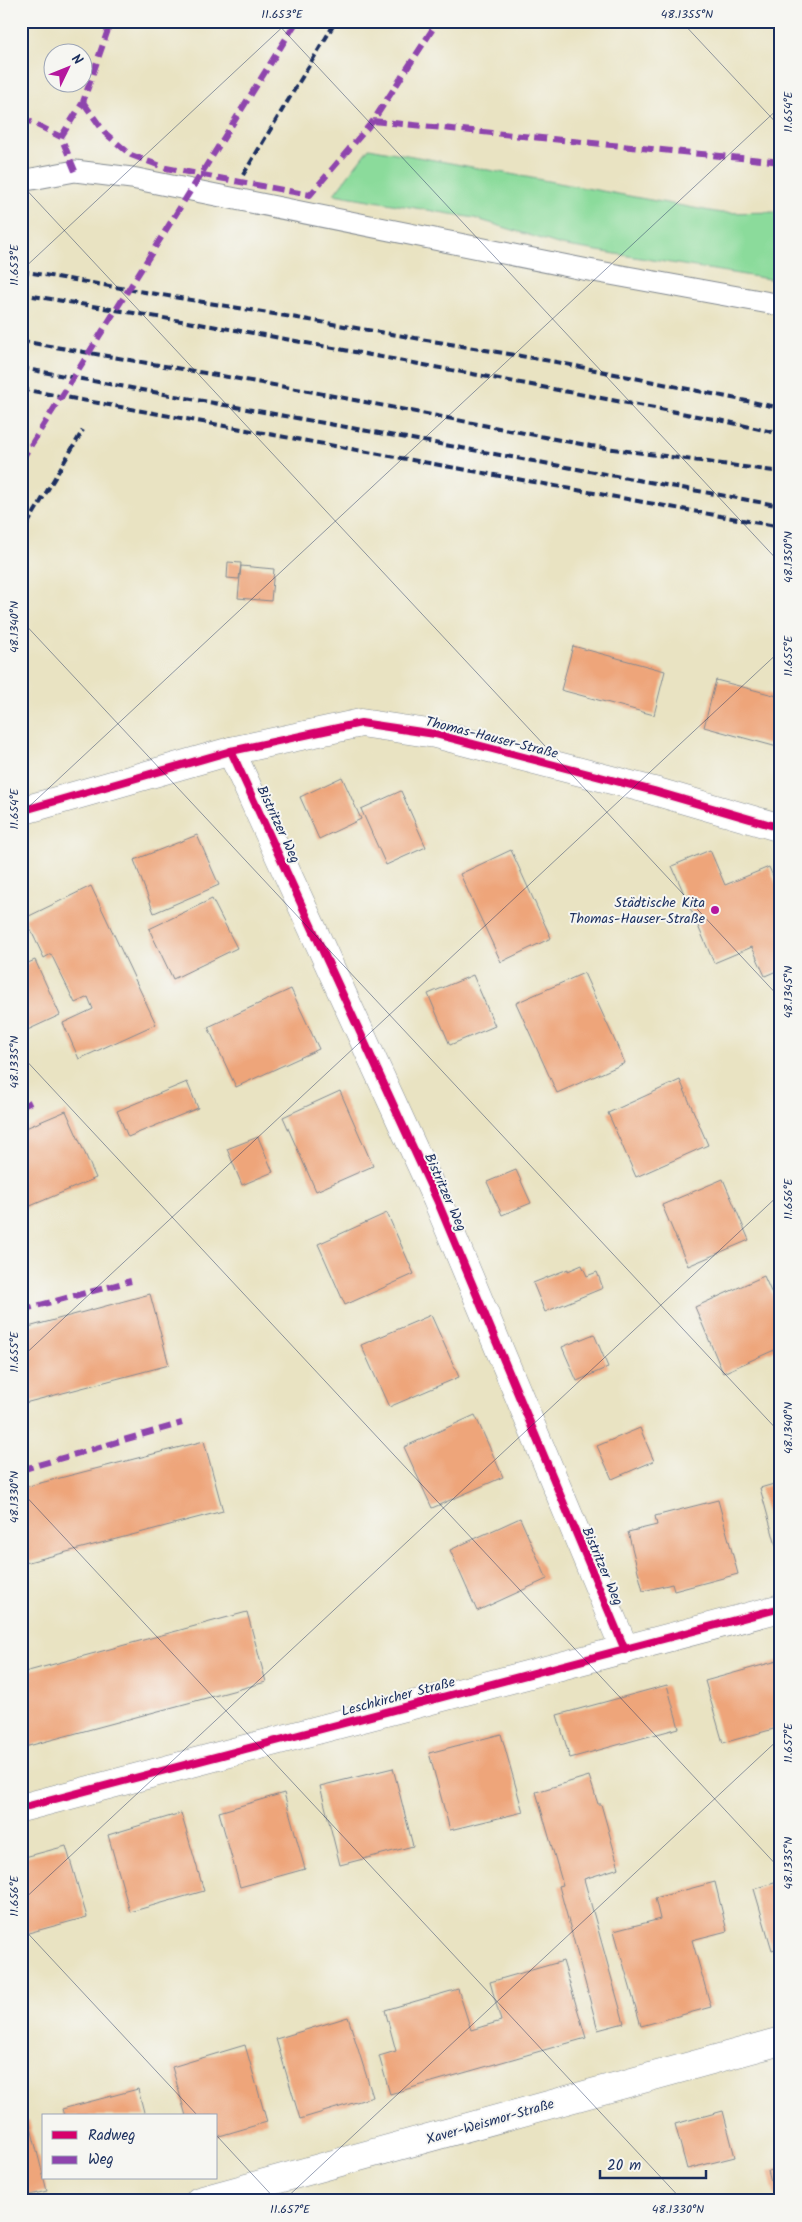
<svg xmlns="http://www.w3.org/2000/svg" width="802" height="2222" font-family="Kalam,sans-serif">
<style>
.green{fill:#8bdb9b;stroke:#53857c}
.building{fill:#eea57a}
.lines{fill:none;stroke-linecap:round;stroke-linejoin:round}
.service-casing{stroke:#828990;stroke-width:23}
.minor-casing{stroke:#828990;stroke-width:29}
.service{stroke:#fff;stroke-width:21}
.minor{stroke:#fff;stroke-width:28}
.rail{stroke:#1b2f5e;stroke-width:4;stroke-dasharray:8 4;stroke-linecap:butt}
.quiet{stroke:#8e44ad;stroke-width:6;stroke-dasharray:12 6;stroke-linecap:butt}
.cycleway-casing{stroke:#f6f6f2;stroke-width:11}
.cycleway{stroke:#d6006c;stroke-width:8}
.ticks{fill:none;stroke:#1b2f5e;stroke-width:1;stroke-opacity:0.45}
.poi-dot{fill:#b5179e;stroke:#f6f6f2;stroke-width:2}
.labels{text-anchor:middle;stroke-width:4;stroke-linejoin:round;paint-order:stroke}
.street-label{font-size:14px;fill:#1b2f5e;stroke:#f6f6f2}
.poi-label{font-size:14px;fill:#1b2f5e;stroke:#f6f6f2;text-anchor:end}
.neatline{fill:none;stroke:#1b2f5e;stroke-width:2}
.ticks-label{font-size:12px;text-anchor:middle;fill:#1b2f5e}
</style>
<rect width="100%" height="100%" fill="#f6f6f2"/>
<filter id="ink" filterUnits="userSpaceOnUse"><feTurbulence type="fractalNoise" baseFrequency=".02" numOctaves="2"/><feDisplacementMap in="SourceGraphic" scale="10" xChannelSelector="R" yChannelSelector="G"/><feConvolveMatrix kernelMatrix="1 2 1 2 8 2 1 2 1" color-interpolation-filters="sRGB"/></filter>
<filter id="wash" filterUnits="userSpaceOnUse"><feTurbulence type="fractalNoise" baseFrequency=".0096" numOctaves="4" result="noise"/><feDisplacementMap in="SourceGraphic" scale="20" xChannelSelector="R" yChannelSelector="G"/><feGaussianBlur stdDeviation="1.12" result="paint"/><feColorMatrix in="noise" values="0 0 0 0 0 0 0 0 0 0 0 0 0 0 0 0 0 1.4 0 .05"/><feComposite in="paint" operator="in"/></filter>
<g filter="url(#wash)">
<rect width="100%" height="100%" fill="#e9e3c2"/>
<path class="green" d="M369 148 721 213 781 212V281L561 245 474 218 334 194Z"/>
<g id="blocks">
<g class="building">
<path d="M228 562 241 563 239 579 227 578Z"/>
<path d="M241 566 274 569 271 601 238 598Z"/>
<path d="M573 646 665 671 654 715 561 690Z"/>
<path d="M716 680 781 697V748L704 727Z"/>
<path d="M342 777 361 819 319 839 300 797Z"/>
<path d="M401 791 426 847 386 865 361 809Z"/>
<path d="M197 835 219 885 154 913 134 860Z"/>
<path d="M511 850 551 938 501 962 460 874Z"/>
<path d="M710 850 725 885 769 867 781 895V969L765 976 752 947 714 963 672 866Z"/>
<path d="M91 886 156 1024 79 1059 63 1023 93 1009 88 997 75 1003 51 954 44 958 25 918Z"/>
<path d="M212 899 237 948 173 979 149 929Z"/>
<path d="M35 960 60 1015 21 1033V966Z"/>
<path d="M584 973 625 1063 557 1093 516 1003Z"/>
<path d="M473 975 495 1026 450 1045 428 994Z"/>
<path d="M291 989 319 1049 236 1087 208 1027Z"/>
<path d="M680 1080 708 1145 636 1177 608 1113Z"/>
<path d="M187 1082 198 1108 128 1137 117 1111Z"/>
<path d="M340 1091 373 1166 316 1191 283 1117Z"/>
<path d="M66 1111 96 1178 21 1210V1130Z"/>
<path d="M258 1137 273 1172 242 1185 227 1149Z"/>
<path d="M516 1170 531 1203 502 1215 487 1182Z"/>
<path d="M723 1179 749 1240 688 1266 662 1205Z"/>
<path d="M387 1213 414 1274 345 1305 318 1244Z"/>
<path d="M582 1265 587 1276 597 1272 603 1288 545 1312 533 1283 568 1269V1271Z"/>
<path d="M764 1276 781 1314V1347L723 1373 695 1307Z"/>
<path d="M150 1294 169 1365 21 1404V1329Z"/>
<path d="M431 1315 459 1377 389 1407 361 1345Z"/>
<path d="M594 1334 608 1367 577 1381 562 1347Z"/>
<path d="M475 1415 503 1477 432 1508 404 1447Z"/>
<path d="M640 1428 654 1461 612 1479 597 1446Z"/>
<path d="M204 1441 223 1511 21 1564V1488Z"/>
<path d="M781 1482V1560H780L760 1488Z"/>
<path d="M718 1500 738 1574 674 1591 672 1584 643 1591 628 1532 657 1525 655 1516Z"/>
<path d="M520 1518 547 1579 477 1611 450 1550Z"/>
<path d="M247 1612 266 1682 21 1748V1673Z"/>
<path d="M781 1660V1727L723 1743 705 1681Z"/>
<path d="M667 1685 679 1728 570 1758 557 1715Z"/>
<path d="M501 1734 523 1812 450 1830 429 1753Z"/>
<path d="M393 1768 413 1846 340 1865 320 1786Z"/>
<path d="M589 1776 598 1804H601L619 1868 584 1879 624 2023 598 2030 559 1886 563 1885 536 1792Z"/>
<path d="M284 1793 305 1869 240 1887 219 1812Z"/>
<path d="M181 1813 204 1891 130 1912 108 1835Z"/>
<path d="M66 1846 87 1917 21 1935V1858Z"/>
<path d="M781 1881V1947L772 1950 754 1889Z"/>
<path d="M715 1882 727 1931 692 1940 711 2007 641 2026 614 1931 660 1919 655 1898Z"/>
<path d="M563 1961 586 2038 390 2094 379 2056 396 2051 385 2010 458 1989 471 2030 501 2021 490 1982Z"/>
<path d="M348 2017 373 2097 300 2119 276 2039Z"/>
<path d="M245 2045 267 2122 216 2137V2116H186L172 2067Z"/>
<path d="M138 2089 145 2116H64L62 2109Z"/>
<path d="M723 2111 735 2157 687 2169 675 2124Z"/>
<path d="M29 2120 47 2191 21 2197V2122Z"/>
<path d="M781 2168V2201H776L768 2171Z"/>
<path d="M683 2195 684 2201H664L663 2200Z"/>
</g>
</g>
</g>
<g filter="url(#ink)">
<use href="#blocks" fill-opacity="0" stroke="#828990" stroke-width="1"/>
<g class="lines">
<defs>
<path id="service" d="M21 181 75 171 132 178 583 269 781 305"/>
<g id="minor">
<path d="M231 751 437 1200 625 1650"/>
<path d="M21 811 231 751 361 723 435 734 654 791 781 828"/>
<path d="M21 1808 781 1608"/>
<path d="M199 2201 781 2041"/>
</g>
</defs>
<use href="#service" class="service-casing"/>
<use href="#minor" class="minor-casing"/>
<use href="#service" class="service"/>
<use href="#minor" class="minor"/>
<g class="rail">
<path d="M243 175 336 21"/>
<path d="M21 271 556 362 781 408"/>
<path d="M21 294 253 333 724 421 781 434"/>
<path d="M21 341 308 391 591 446 781 472"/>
<path d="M21 368 781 506"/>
<path d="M21 389 781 527"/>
<path d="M21 535 83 430"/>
</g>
<g class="quiet">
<path d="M83 102 105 133 131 155 166 168 310 195 373 121 438 21"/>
<path d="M21 117 61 137"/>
<path d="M373 121 781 162"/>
<path d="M75 171 61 137 83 102 111 21"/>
<path d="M21 461 297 21"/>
<path d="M21 1107 31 1102"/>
<path d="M21 1310 131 1281"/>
<path d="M21 1470 182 1423"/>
</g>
<defs>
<g id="cycleway">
<path d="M231 751 437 1200 625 1650"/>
<path d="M21 811 231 751 361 723 435 734 654 791 781 828"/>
<path d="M21 1808 781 1608"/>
</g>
</defs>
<use href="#cycleway" class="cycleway-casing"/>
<use href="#cycleway" class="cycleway"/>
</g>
</g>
<path class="ticks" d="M275 21 781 564M681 21 781 128M21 184 781 999M21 271 289 21M21 620 781 1434M21 814 781 106M21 1055 781 1870M21 1358 781 650M21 1491 683 2201M21 1902 781 1193M21 1926 198 2116M216 2135 277 2201M283 2201 781 1737"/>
<circle class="poi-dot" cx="715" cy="910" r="5"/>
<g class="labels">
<g class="street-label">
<text transform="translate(492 737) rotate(14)" y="5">Thomas-Hauser-Straße</text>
<text transform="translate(279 824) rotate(65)" y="5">Bistritzer Weg</text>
<text transform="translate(446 1192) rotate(66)" y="5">Bistritzer Weg</text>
<text transform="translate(603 1566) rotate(67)" y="5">Bistritzer Weg</text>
<text transform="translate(398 1696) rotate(-15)" y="5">Leschkircher Straße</text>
<text transform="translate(490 2121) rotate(-16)" y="5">Xaver-Weismor-Straße</text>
</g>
<g class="poi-label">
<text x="705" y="907">Städtische Kita<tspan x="705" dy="16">Thomas-Hauser-Straße</tspan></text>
</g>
</g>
<rect width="802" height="2222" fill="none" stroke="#f6f6f2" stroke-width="55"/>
<rect x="42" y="2114" width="175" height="65" fill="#f6f6f2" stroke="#9ea6b7"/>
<rect x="52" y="2131" width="25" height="8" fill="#d6006c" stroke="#9ea6b7"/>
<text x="88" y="2140" font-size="15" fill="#1b2f5e">Radweg</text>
<rect x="52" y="2156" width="25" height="8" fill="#8e44ad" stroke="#9ea6b7"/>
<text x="88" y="2164" font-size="15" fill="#1b2f5e">Weg</text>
<g transform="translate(68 68) rotate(47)"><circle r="24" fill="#f6f6f2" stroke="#9ea6b7"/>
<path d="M0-4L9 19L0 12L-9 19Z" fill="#b5179e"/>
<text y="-8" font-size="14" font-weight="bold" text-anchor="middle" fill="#1b2f5e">N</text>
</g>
<path d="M600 2170v8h106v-8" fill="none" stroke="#1b2f5e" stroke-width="2.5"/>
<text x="607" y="2170" font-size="15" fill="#1b2f5e" stroke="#f6f6f2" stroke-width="4" paint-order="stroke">20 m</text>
<rect x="28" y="28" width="746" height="2166" class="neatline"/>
<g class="ticks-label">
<text x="282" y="18">11.653°E</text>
<text x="687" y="18">48.1355°N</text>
<text transform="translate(788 112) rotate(-90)" y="4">11.654°E</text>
<text transform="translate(14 265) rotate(-90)" y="4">11.653°E</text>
<text transform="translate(788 557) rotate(-90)" y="4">48.1350°N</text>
<text transform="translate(14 627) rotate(-90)" y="4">48.1340°N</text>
<text transform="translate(788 656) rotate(-90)" y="4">11.655°E</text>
<text transform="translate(14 809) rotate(-90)" y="4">11.654°E</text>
<text transform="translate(788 992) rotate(-90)" y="4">48.1345°N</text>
<text transform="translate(14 1062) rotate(-90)" y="4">48.1335°N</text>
<text transform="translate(788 1199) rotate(-90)" y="4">11.656°E</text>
<text transform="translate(14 1352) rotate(-90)" y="4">11.655°E</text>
<text transform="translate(788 1428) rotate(-90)" y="4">48.1340°N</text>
<text transform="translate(14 1497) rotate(-90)" y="4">48.1330°N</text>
<text transform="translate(788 1743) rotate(-90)" y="4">11.657°E</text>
<text transform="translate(788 1863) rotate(-90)" y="4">48.1335°N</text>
<text transform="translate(14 1896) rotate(-90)" y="4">11.656°E</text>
<text x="290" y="2213">11.657°E</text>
<text x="678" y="2213">48.1330°N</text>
</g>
</svg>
